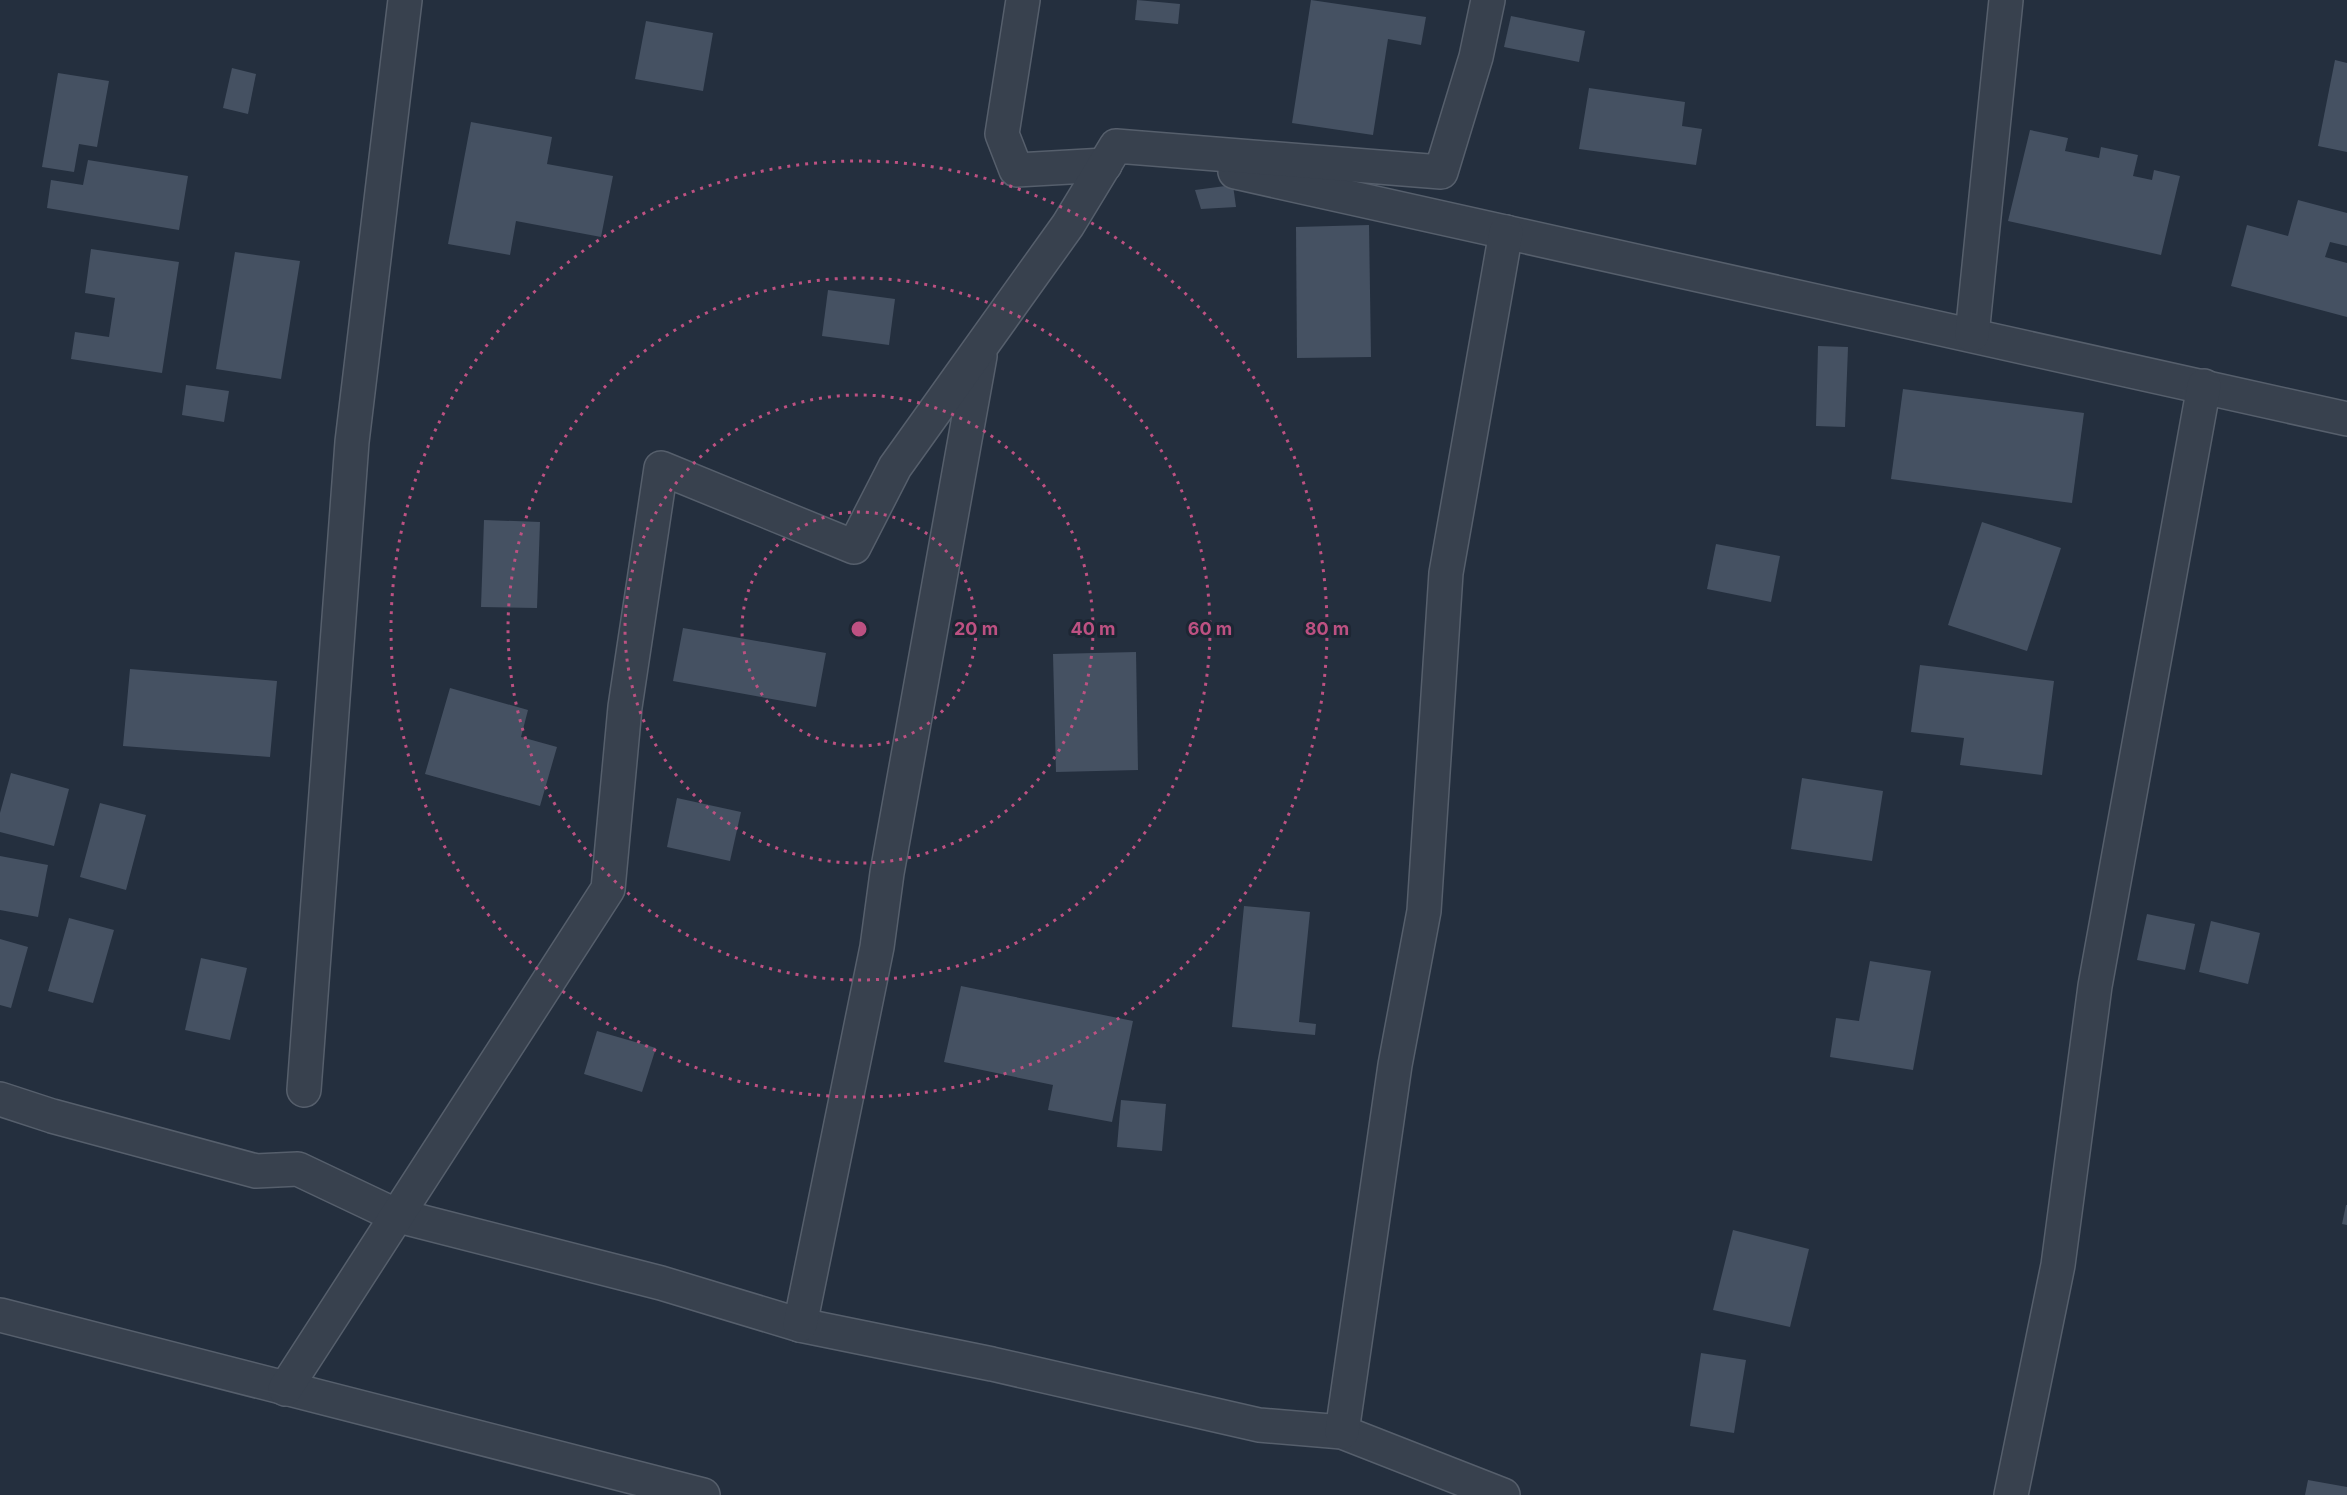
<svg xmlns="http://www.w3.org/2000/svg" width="2347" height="1495" font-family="Inter,sans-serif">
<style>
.building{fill:#455162}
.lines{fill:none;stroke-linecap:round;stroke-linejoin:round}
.minor-casing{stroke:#565f6c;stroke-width:36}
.minor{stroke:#38414e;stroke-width:33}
.ring{fill:none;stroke:#bd5182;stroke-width:3;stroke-dasharray:3 6}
.centre{fill:#bd5182;stroke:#1d2633;stroke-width:3}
.ring-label{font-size:18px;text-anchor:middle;font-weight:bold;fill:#bd5182;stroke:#1d2633;stroke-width:6;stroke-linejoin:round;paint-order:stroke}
</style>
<rect width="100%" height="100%" fill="#242f3e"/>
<g class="building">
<path d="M1137 0 1180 4 1178 24 1135 20Z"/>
<path d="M1311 0 1426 17 1421 45 1388 39 1373 135 1292 123Z"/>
<path d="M1511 16 1585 31 1579 62 1504 47Z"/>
<path d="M646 21 713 33 703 91 635 79Z"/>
<path d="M2335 60 2347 63V152L2318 146Z"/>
<path d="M232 68 256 74 248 114 223 108Z"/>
<path d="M58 73 109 81 97 147 79 144 74 172 42 167Z"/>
<path d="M1589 88 1685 102 1682 126 1702 129 1696 165 1579 149Z"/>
<path d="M471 122 552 137 547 164 613 176 601 237 516 221 510 255 448 244Z"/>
<path d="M2030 130 2068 138 2065 151 2099 158 2101 147 2138 155 2133 176 2152 180 2154 170 2180 176 2161 255 2008 221Z"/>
<path d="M88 160 188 176 179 230 47 208 51 180 83 185Z"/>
<path d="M1233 185 1236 207 1201 209 1195 190Z"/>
<path d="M2298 200 2347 213V246L2330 242 2325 257 2347 263V317L2231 286 2247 225 2288 236Z"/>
<path d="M1369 225 1371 357 1297 358 1296 227Z"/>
<path d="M91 249 179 262 162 373 71 359 75 332 109 337 115 298 85 293Z"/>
<path d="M235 252 300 261 281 379 216 369Z"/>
<path d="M828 290 895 299 889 345 822 336Z"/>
<path d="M1818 346 1848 347 1845 427 1816 426Z"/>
<path d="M186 385 229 391 224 422 182 415Z"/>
<path d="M1903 389 2084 413 2072 503 1891 479Z"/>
<path d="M484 520 540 522 537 608 481 607Z"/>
<path d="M1982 522 2061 548 2027 651 1948 625Z"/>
<path d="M1716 544 1780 556 1771 602 1707 589Z"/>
<path d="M683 628 826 653 816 707 673 681Z"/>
<path d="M1136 652 1138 770 1056 772 1053 654Z"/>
<path d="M1920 665 2054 681 2042 775 1960 765 1964 738 1911 732Z"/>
<path d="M130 669 277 681 270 757 123 746Z"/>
<path d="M450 688 528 710 521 737 557 747 540 806 425 774Z"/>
<path d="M11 773 69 789 54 846 0 832V813Z"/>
<path d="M1802 778 1883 791 1872 861 1791 849Z"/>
<path d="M677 798 741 812 730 861 667 847Z"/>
<path d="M100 803 146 815 126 890 80 877Z"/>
<path d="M0 856 48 865 38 917 0 910Z"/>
<path d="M1244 906 1310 912 1299 1022 1316 1024 1315 1035 1232 1027Z"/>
<path d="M2147 914 2195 924 2185 970 2137 960Z"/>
<path d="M69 918 114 930 93 1003 48 991Z"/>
<path d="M2211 921 2260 933 2248 984 2199 972Z"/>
<path d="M0 939 28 947 11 1008 0 1005Z"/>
<path d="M201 958 247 968 230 1040 185 1030Z"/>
<path d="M1870 961 1931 971 1913 1070 1830 1057 1836 1018 1859 1021Z"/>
<path d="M961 986 1133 1021 1112 1122 1048 1110 1053 1085 944 1062Z"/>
<path d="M597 1031 656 1048 642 1092 584 1074Z"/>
<path d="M1121 1100 1166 1104 1162 1151 1117 1147Z"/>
<path d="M2346 1205H2347V1225L2342 1224Z"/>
<path d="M1733 1230 1809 1249 1790 1327 1713 1310Z"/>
<path d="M1701 1353 1746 1360 1734 1433 1690 1426Z"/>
<path d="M2308 1480 2347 1487V1495H2305Z"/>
</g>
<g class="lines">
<defs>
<g id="minor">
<path d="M1023 0 1002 134 1016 170 1105 165"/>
<path d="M1235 172 2347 419"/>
<path d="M1972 335 2006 0"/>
<path d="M304 1090 352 442 405 0"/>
<path d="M0 1099 52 1116 256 1171 298 1169 395 1215 661 1283 800 1325 992 1364 1259 1425 1342 1432 1503 1495"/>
<path d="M0 1315 703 1495"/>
<path d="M800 1325 877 947 887 873 980 356"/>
<path d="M285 1389 608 889 625 707 661 468 854 547 895 467 1068 225 1116 146 1441 172 1476 57 1488 0"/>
<path d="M1342 1432 1395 1065 1424 911 1446 573 1506 232"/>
<path d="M2011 1495 2058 1265 2095 986 2204 386"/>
</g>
</defs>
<use href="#minor" class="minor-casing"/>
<use href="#minor" class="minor"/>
</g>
<g class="ring">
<circle cx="859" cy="629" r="117"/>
<circle cx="859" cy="629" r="234"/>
<circle cx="859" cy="629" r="351"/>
<circle cx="859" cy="629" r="468"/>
</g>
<circle cx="859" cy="629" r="9" class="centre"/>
<g class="ring-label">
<text x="976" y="635">20 m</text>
<text x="1093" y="635">40 m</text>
<text x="1210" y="635">60 m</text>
<text x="1327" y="635">80 m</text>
</g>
</svg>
